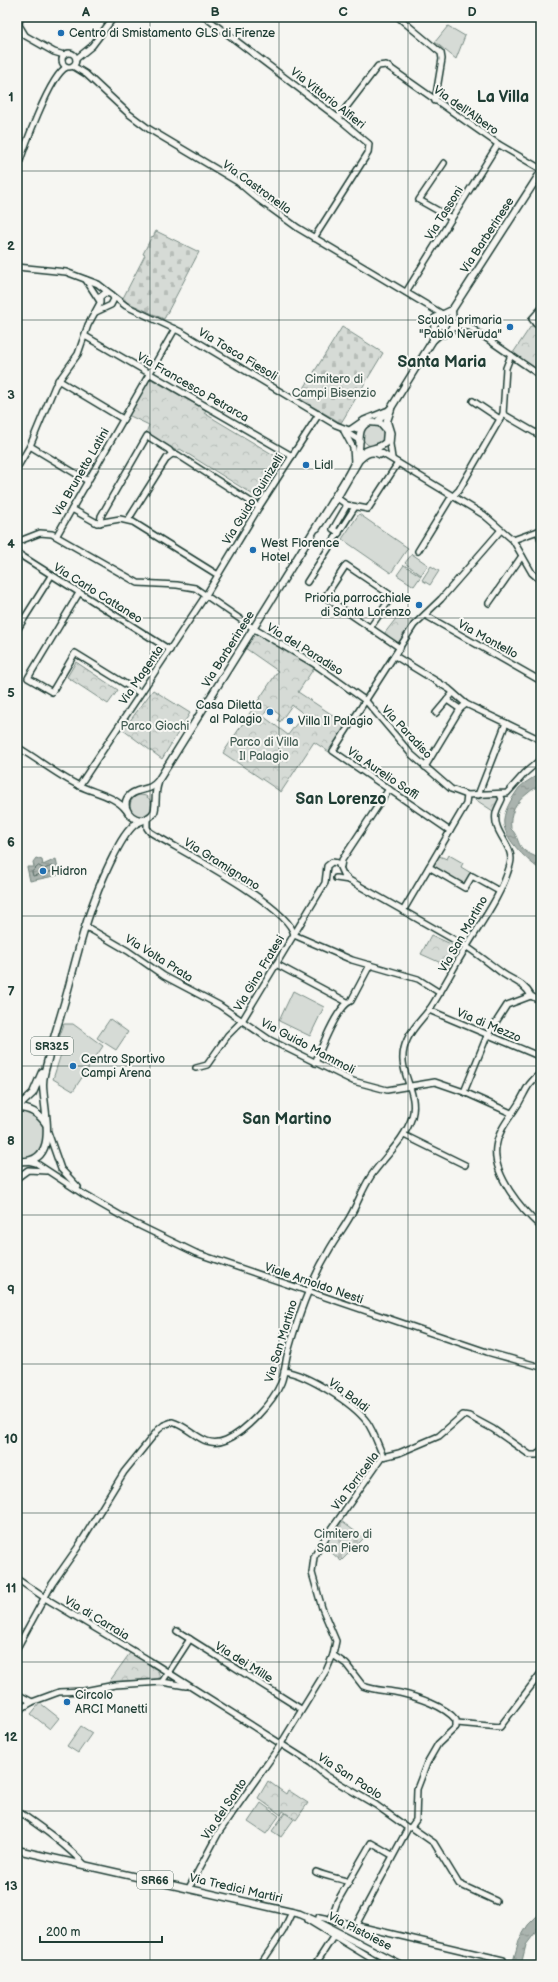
<svg xmlns="http://www.w3.org/2000/svg" width="558" height="1982" font-family="'Balsamiq Sans',sans-serif">
<style>
.green{fill:#d6dbd6;stroke:#7a8c85}
.cemetery{fill:url(#cemetery-stones);stroke:#7a8c85}
.park{fill:url(#park-crowns);stroke:#7a8c85;fill-rule:evenodd}
.water{fill:url(#water-ripples);stroke:#72847d}
.lines{fill:none;stroke-linecap:round;stroke-linejoin:round}
.shore{stroke:#576c65;stroke-width:1}
.minor-casing{stroke:#1f3d34;stroke-width:8}
.major-casing{stroke:#1f3d34;stroke-width:9}
.minor{stroke:#f6f6f2;stroke-width:5}
.major{stroke:#f6f6f2;stroke-width:6}
.grid{fill:none;stroke:#1f3d34;stroke-width:1;stroke-opacity:0.55}
.poi-dot{fill:#1f6fb2;stroke:#f6f6f2;stroke-width:1.5}
.labels{text-anchor:middle;stroke-width:4;stroke-linejoin:round;paint-order:stroke}
.shield{fill:#f6f6f2;stroke:#60746d;stroke-width:1}
.shield-label{font-size:11px;font-weight:bold;fill:#1f3d34}
.poi-label{font-size:12px;fill:#1f3d34;stroke:#f6f6f2;text-anchor:start}
.street-label{font-size:12px;fill:#1f3d34;stroke:#f6f6f2}
.park-label{font-size:12px;fill:#445d54;stroke:#f6f6f2}
.district-label{font-size:16px;font-weight:bold;fill:#1f3d34;stroke:#f6f6f2}
.neatline{fill:none;stroke:#1f3d34;stroke-width:1.5}
.grid-label{font-size:13px;text-anchor:middle;font-weight:bold;fill:#1f3d34}
</style>
<defs>
<pattern id="cemetery-stones" width="16" height="16" patternUnits="userSpaceOnUse"><rect width="16" height="16" fill="#d6dbd6"/><path d="M2 7V4a2 2 0 0 1 4 0v3zM10 15v-3a2 2 0 0 1 4 0v3z" fill="#b7bdb8"/></pattern>
<pattern id="park-crowns" width="20" height="18" patternUnits="userSpaceOnUse"><rect width="20" height="18" fill="#d6dbd6"/><path d="M2 6a3 3 0 1 1 6 0M12 15a3 3 0 1 1 6 0" fill="none" stroke="#b7bdb8"/></pattern>
<pattern id="water-ripples" width="26" height="14" patternUnits="userSpaceOnUse"><rect width="26" height="14" fill="#aab3ae"/><path d="M2 4q2-2 4 0t4 0M15 11q2-2 4 0t4 0" fill="none" stroke="#8a938e"/></pattern>
</defs>
<rect width="100%" height="100%" fill="#f6f6f2"/>
<filter id="ink" filterUnits="userSpaceOnUse"><feTurbulence type="fractalNoise" baseFrequency=".025" numOctaves="2"/><feDisplacementMap in="SourceGraphic" scale="8" xChannelSelector="R" yChannelSelector="G"/><feConvolveMatrix kernelMatrix="1 2 1 2 8 2 1 2 1" color-interpolation-filters="sRGB"/></filter>
<g filter="url(#ink)">
<g class="green">
<path d="M448 26 465 36 456 59 435 42Z"/>
<circle cx="373" cy="435" r="11"/>
<path d="M359 514 408 548 391 573 342 539Z"/>
<path d="M412 554 428 565 421 575 405 563Z"/>
<path d="M404 565 421 576 414 586 397 575Z"/>
<path d="M431 566 439 571 430 585 422 580Z"/>
<circle cx="141" cy="806" r="11"/>
<path d="M449 855 463 863 461 867 471 873 464 884 433 866 439 856 447 859Z"/>
<path d="M293 991 324 1007 310 1036 279 1021Z"/>
<path d="M110 1019 128 1032 116 1050 97 1038Z"/>
<path d="M64 1024H73L103 1046 73 1091 53 1079 61 1054 58 1041Z"/>
<path d="M17 1111C53 1109 53 1160 17 1158Z"/>
<path d="M40 1703 59 1718 50 1729 31 1714Z"/>
<path d="M81 1726 92 1733 78 1753 67 1746Z"/>
<path d="M261 1803 279 1816 266 1834 248 1822Z"/>
<path d="M285 1813 294 1819 281 1837 272 1831Z"/>
</g>
<g class="cemetery">
<path d="M156 231 199 252 164 319 122 300 145 255 143 254 152 236 153 237Z"/>
<path d="M342 327 383 353 341 423 298 398Z"/>
<path d="M341 1521 364 1538 341 1561 323 1545Z"/>
</g>
<g class="park">
<path d="M541 325V372L513 353 531 326Z"/>
<path d="M149 378 206 410 204 413 277 457 279 454 284 457 258 501 255 496 180 449 177 451 146 433 149 425 128 415Z"/>
<path d="M401 612 414 621 399 645 384 634Z"/>
<path d="M255 632 314 668 298 692 343 722C347 731 334 744 329 752L314 742 281 792 223 753 278 671 245 648ZM292 705 304 714 288 735 263 716 269 707 280 715 278 720 280 722Z"/>
<path d="M76 662 118 690 108 704 67 677Z"/>
<path d="M153 690 190 713 162 759 123 730Z"/>
<path d="M496 797 500 800 493 811 473 798Z"/>
<path d="M431 935 462 949 452 968 421 954Z"/>
<path d="M130 1653C140 1658 162 1666 159 1679L109 1682Z"/>
<path d="M268 1781 286 1794 288 1790 308 1803 296 1820 283 1811 281 1815 258 1798Z"/>
</g>
<g class="water">
<path d="M541 772V783C537 788 532 789 528 793 516 802 509 814 511 829 517 834 517 841 521 847 525 853 535 856 541 859V870C529 862 506 841 504 825 502 813 512 798 519 788 525 781 535 778 541 772Z"/>
<path d="M36 858 42 860 43 865 56 859 59 875 30 881 27 867H34L33 862Z"/>
<path d="M541 1912V1925L526 1945 521 1965H512L519 1940 528 1925Z"/>
</g>
<g class="lines">
<path class="shore" d="M39 866 44 869 52 866 54 871 33 876 32 872Z"/>
<defs>
<g id="minor">
<path d="M20 17 19 25 25 35"/>
<path d="M205 17 338 118 369 144 368 153 314 238"/>
<path d="M398 17 441 53 442 59 435 101"/>
<path d="M539 17 541 19"/>
<path d="M17 31 54 52 64 55"/>
<circle cx="69" cy="60" r="7"/>
<path d="M76 59 92 46 114 17"/>
<path d="M73 66 86 74 129 114 149 129 238 182 258 199 298 228 442 314"/>
<path d="M338 118 378 66 386 65 498 144 541 169"/>
<path d="M444 163 419 200 451 218"/>
<path d="M17 170C23 151 50 74 67 67"/>
<path d="M17 267 66 272 98 284 126 306 181 332 336 425 349 430 361 428"/>
<path d="M86 280 99 300"/>
<path d="M406 292 498 144"/>
<path d="M541 309 532 319 536 324 541 323"/>
<path d="M96 312 111 305 114 299 112 295"/>
<path d="M452 329 460 325 470 327 541 376"/>
<path d="M85 336 292 456"/>
<path d="M58 380 123 419"/>
<path d="M473 401 500 419"/>
<path d="M503 414 541 436"/>
<path d="M387 420 391 433 390 444 392 458"/>
<path d="M351 429 364 420 386 411"/>
<path d="M344 431 353 448 354 462"/>
<path d="M346 432 360 441"/>
<path d="M30 446 88 481"/>
<path d="M375 449 484 515 513 540 532 573 541 581"/>
<path d="M172 454 178 455 259 507"/>
<path d="M361 459C367 453 373 451 380 455"/>
<path d="M17 468 30 446 55 386 78 354 88 325 100 303V297L105 293 110 294"/>
<path d="M337 498 347 505 368 509 398 463"/>
<path d="M72 509 97 523 120 519 133 522 218 575"/>
<path d="M128 520 167 458 172 454"/>
<path d="M100 523 101 516 147 436 169 450 172 454"/>
<path d="M538 531 541 540"/>
<path d="M339 533 333 529 347 505"/>
<path d="M57 535 175 329"/>
<path d="M513 540 541 530"/>
<path d="M17 542 40 533 52 534 138 583 177 585 195 588 256 630 313 663 366 701 411 754 451 789 467 795 507 793 525 773 541 759"/>
<path d="M418 551 450 499 459 490 503 414 506 368 511 355"/>
<path d="M17 553 170 650"/>
<path d="M307 582 355 507"/>
<path d="M79 593 28 678 52 692 75 653 140 693"/>
<path d="M489 603 522 556"/>
<path d="M425 615 541 681"/>
<path d="M370 628 392 596 346 565 325 597 400 648"/>
<path d="M17 630 51 576"/>
<path d="M395 656 449 689 466 704 541 740"/>
<path d="M453 693 447 700 460 709"/>
<path d="M436 713 447 700"/>
<path d="M17 747C38 759 58 776 80 786 95 793 115 796 126 810"/>
<path d="M425 767 460 709 466 704"/>
<path d="M79 786 206 595 259 507 319 414"/>
<path d="M478 795 506 723"/>
<path d="M147 819V828L150 832C177 849 290 906 294 935"/>
<path d="M450 831 333 751 414 625 441 599 501 530"/>
<path d="M341 866 342 860 389 789"/>
<path d="M429 867 465 888 472 876 499 891"/>
<path d="M336 878 349 880 467 947C479 955 490 964 502 973 513 981 525 983 531 996"/>
<path d="M403 911 466 804 467 795"/>
<path d="M85 926 128 951 164 976 219 1005 270 1040 353 1081 387 1090 435 1082 464 1092 511 1113"/>
<path d="M294 935 352 960 418 979 440 993"/>
<path d="M276 964 347 1002"/>
<path d="M531 996 541 1001"/>
<path d="M429 1010 541 1057"/>
<path d="M315 1063C321 1049 337 1006 351 1001L370 965"/>
<path d="M196 1068 207 1065 228 1035 242 1021 325 883 327 866 332 862 338 863 343 874 349 880"/>
<path d="M541 1073C524 1086 526 1094 515 1109 507 1121 498 1132 496 1147 492 1175 522 1210 541 1227"/>
<path d="M464 1092 487 1036 507 1005 531 996"/>
<path d="M48 1132 61 1169 78 1187"/>
<path d="M404 1135 465 1165"/>
<path d="M28 1161 36 1163 83 1194 132 1222 196 1253 487 1352 541 1367"/>
<path d="M17 1178 28 1170 46 1171"/>
<path d="M284 1371C308 1375 353 1403 367 1422 374 1432 378 1445 383 1456"/>
<path d="M17 1579 45 1598 150 1661 311 1763 325 1775 376 1805 408 1828 411 1827 434 1843 459 1884 496 1901"/>
<path d="M177 1631 301 1709"/>
<path d="M17 1648 52 1584 78 1547 124 1472 158 1430 164 1425 172 1422C192 1427 203 1450 226 1440 245 1432 273 1402 281 1383 285 1373 285 1362 288 1352 298 1317 309 1284 328 1252 335 1239 344 1228 351 1215 358 1202 363 1188 371 1176 385 1156 404 1141 412 1117 420 1089 393 1070 407 1040 413 1026 425 1017 433 1004 445 985 455 965 467 946 483 920 502 894 510 865 516 846 492 834 496 813 497 808 500 804 502 799L500 794"/>
<path d="M333 1655 346 1664 363 1686C375 1691 387 1690 400 1693 417 1697 445 1706 456 1720V1727L438 1744 427 1763 417 1789 416 1820 411 1827"/>
<path d="M162 1682 190 1639"/>
<path d="M17 1694 32 1702"/>
<path d="M17 1711 32 1702 59 1692 84 1691 115 1685 162 1682 186 1686"/>
<path d="M457 1723 500 1727 541 1673"/>
<path d="M22 1814C45 1830 66 1845 85 1865"/>
<path d="M316 1872C327 1877 338 1878 349 1882"/>
<path d="M189 1888 219 1832 279 1747 327 1669 333 1655 336 1641 322 1608 312 1573 314 1557 322 1543 382 1457 399 1453 439 1436 463 1415 469 1416 493 1429 530 1455H537L541 1450"/>
<path d="M309 1918 308 1920 372 1959"/>
<path d="M331 1919 337 1902 371 1843 392 1855"/>
<path d="M318 1922 319 1917 324 1918 503 1960 502 1965"/>
<path d="M356 1925 408 1828"/>
<path d="M374 1960 383 1965"/>
<path d="M260 1965 283 1931 292 1912"/>
<path d="M315 1965 333 1937"/>
</g>
<g id="major">
<path d="M437 332 444 334 451 330 453 324 452 310"/>
<path d="M433 340 435 318 452 310 541 172"/>
<path d="M378 421 391 408 433 340 441 333"/>
<path d="M385 427 391 409"/>
<path d="M141 820C127 819 119 801 133 793 143 787 149 792 158 781 216 688 275 595 332 501 341 486 353 470 358 453 362 442 355 428 369 422L380 423 387 431 386 442C379 450 370 447 363 453L337 498 317 528"/>
<path d="M17 1108 33 1093 42 1072"/>
<path d="M17 1108C30 1108 39 1113 46 1124"/>
<path d="M17 1161C62 1166 43 1109 43 1084 43 1077 45 1070 47 1063 54 1035 64 1007 71 978 81 939 92 900 110 863 116 851 123 835 134 825 140 820 150 820 154 812 157 805 154 793 158 783"/>
<path d="M17 1850 300 1914 316 1921 401 1965"/>
</g>
</defs>
<use href="#minor" class="minor-casing"/>
<use href="#major" class="major-casing"/>
<use href="#minor" class="minor"/>
<use href="#major" class="major"/>
</g>
</g>
<path class="grid" d="M150 17V1965M279 17V1965M408 17V1965M17 171H541M17 320H541M17 469H541M17 618H541M17 767H541M17 916H541M17 1066H541M17 1215H541M17 1364H541M17 1513H541M17 1662H541M17 1811H541"/>
<g class="poi-dot">
<circle cx="61" cy="33" r="4"/>
<circle cx="510" cy="327" r="4"/>
<circle cx="306" cy="465" r="4"/>
<circle cx="253" cy="550" r="4"/>
<circle cx="419" cy="605" r="4"/>
<circle cx="270" cy="712" r="4"/>
<circle cx="290" cy="721" r="4"/>
<circle cx="43" cy="871" r="4"/>
<circle cx="73" cy="1066" r="4"/>
<circle cx="67" cy="1702" r="4"/>
</g>
<g class="labels">
<g class="shield">
<rect x="31" y="1037" width="42" height="18" rx="3"/>
<rect x="137" y="1871" width="36" height="18" rx="3"/>
</g>
<g class="shield-label">
<text x="52" y="1050">SR325</text>
<text x="155" y="1884">SR66</text>
</g>
<g class="poi-label">
<text x="69" y="37">Centro di Smistamento GLS di Firenze</text>
<text x="502" y="324" text-anchor="end">Scuola primaria<tspan x="502" dy="14">"Pablo Neruda"</tspan></text>
<text x="314" y="469">Lidl</text>
<text x="261" y="547">West Florence<tspan x="261" dy="14">Hotel</tspan></text>
<text x="411" y="602" text-anchor="end">Prioria parrocchiale<tspan x="411" dy="14">di Santa Lorenzo</tspan></text>
<text x="262" y="709" text-anchor="end">Casa Diletta<tspan x="262" dy="14">al Palagio</tspan></text>
<text x="298" y="725">Villa Il Palagio</text>
<text x="51" y="875">Hidron</text>
<text x="81" y="1063">Centro Sportivo<tspan x="81" dy="14">Campi Arena</tspan></text>
<text x="75" y="1699">Circolo<tspan x="75" dy="14">ARCI Manetti</tspan></text>
</g>
<g class="street-label">
<text transform="translate(328 98) rotate(38)" y="4">Via Vittorio Alfieri</text>
<text transform="translate(466 110) rotate(35)" y="4">Via dell'Albero</text>
<text transform="translate(257 187) rotate(36)" y="4">Via Castronella</text>
<text transform="translate(444 213) rotate(-58)" y="4">Via Tassoni</text>
<text transform="translate(487 235) rotate(-57)" y="4">Via Barberinese</text>
<text transform="translate(238 354) rotate(31)" y="4">Via Tosca Fiesoli</text>
<text transform="translate(193 387) rotate(30)" y="4">Via Francesco Petrarca</text>
<text transform="translate(81 472) rotate(-60)" y="4">Via Brunetto Latini</text>
<text transform="translate(253 499) rotate(-58)" y="4">Via Guido Guinizelli</text>
<text transform="translate(98 593) rotate(32)" y="4">Via Carlo Cattaneo</text>
<text transform="translate(488 639) rotate(29)" y="4">Via Montello</text>
<text transform="translate(228 649) rotate(-58)" y="4">Via Barberinese</text>
<text transform="translate(305 649) rotate(32)" y="4">Via del Paradiso</text>
<text transform="translate(141 675) rotate(-56)" y="4">Via Magenta</text>
<text transform="translate(407 732) rotate(47)" y="4">Via Paradiso</text>
<text transform="translate(383 773) rotate(34)" y="4">Via Aurelio Saffi</text>
<text transform="translate(222 864) rotate(32)" y="4">Via Gramignano</text>
<text transform="translate(463 934) rotate(-60)" y="4">Via San Martino</text>
<text transform="translate(159 958) rotate(32)" y="4">Via Volta Prata</text>
<text transform="translate(259 973) rotate(-59)" y="4">Via Gino Fratesi</text>
<text transform="translate(489 1025) rotate(23)" y="4">Via di Mezzo</text>
<text transform="translate(308 1046) rotate(28)" y="4">Via Guido Mammoli</text>
<text transform="translate(314 1283) rotate(19)" y="4">Viale Arnoldo Nesti</text>
<text transform="translate(281 1341) rotate(-73)" y="4">Via San Martino</text>
<text transform="translate(349 1395) rotate(37)" y="4">Via Baldi</text>
<text transform="translate(355 1481) rotate(-53)" y="4">Via Torricella</text>
<text transform="translate(97 1618) rotate(31)" y="4">Via di Carraia</text>
<text transform="translate(244 1662) rotate(32)" y="4">Via dei Mille</text>
<text transform="translate(350 1776) rotate(33)" y="4">Via San Paolo</text>
<text transform="translate(224 1809) rotate(-56)" y="4">Via del Santo</text>
<text transform="translate(236 1888) rotate(13)" y="4">Via Tredici Martiri</text>
<text transform="translate(360 1931) rotate(27)" y="4">Via Pistoiese</text>
</g>
<g class="park-label">
<text x="334" y="383">Cimitero di<tspan x="334" dy="14">Campi Bisenzio</tspan></text>
<text x="155" y="730">Parco Giochi</text>
<text x="264" y="746">Parco di Villa<tspan x="264" dy="14">Il Palagio</tspan></text>
<text x="343" y="1538">Cimitero di<tspan x="343" dy="14">San Piero</tspan></text>
</g>
<g class="district-label">
<text x="503" y="102">La Villa</text>
<text x="442" y="367">Santa Maria</text>
<text x="341" y="804">San Lorenzo</text>
<text x="287" y="1124">San Martino</text>
</g>
</g>
<rect width="558" height="1982" fill="none" stroke="#f6f6f2" stroke-width="44"/>
<path d="M40 1936v6h122v-6" fill="none" stroke="#1f3d34" stroke-width="2"/>
<text x="46" y="1936" font-size="12" fill="#1f3d34" stroke="#f6f6f2" stroke-width="3" paint-order="stroke">200 m</text>
<rect x="22" y="22" width="514" height="1938" class="neatline"/>
<g class="grid-label">
<text x="86" y="16">A</text>
<text x="215" y="16">B</text>
<text x="343" y="16">C</text>
<text x="472" y="16">D</text>
<text x="11" y="101">1</text>
<text x="11" y="250">2</text>
<text x="11" y="399">3</text>
<text x="11" y="548">4</text>
<text x="11" y="697">5</text>
<text x="11" y="846">6</text>
<text x="11" y="996">7</text>
<text x="11" y="1145">8</text>
<text x="11" y="1294">9</text>
<text x="11" y="1443">10</text>
<text x="11" y="1592">11</text>
<text x="11" y="1741">12</text>
<text x="11" y="1890">13</text>
</g>
</svg>
